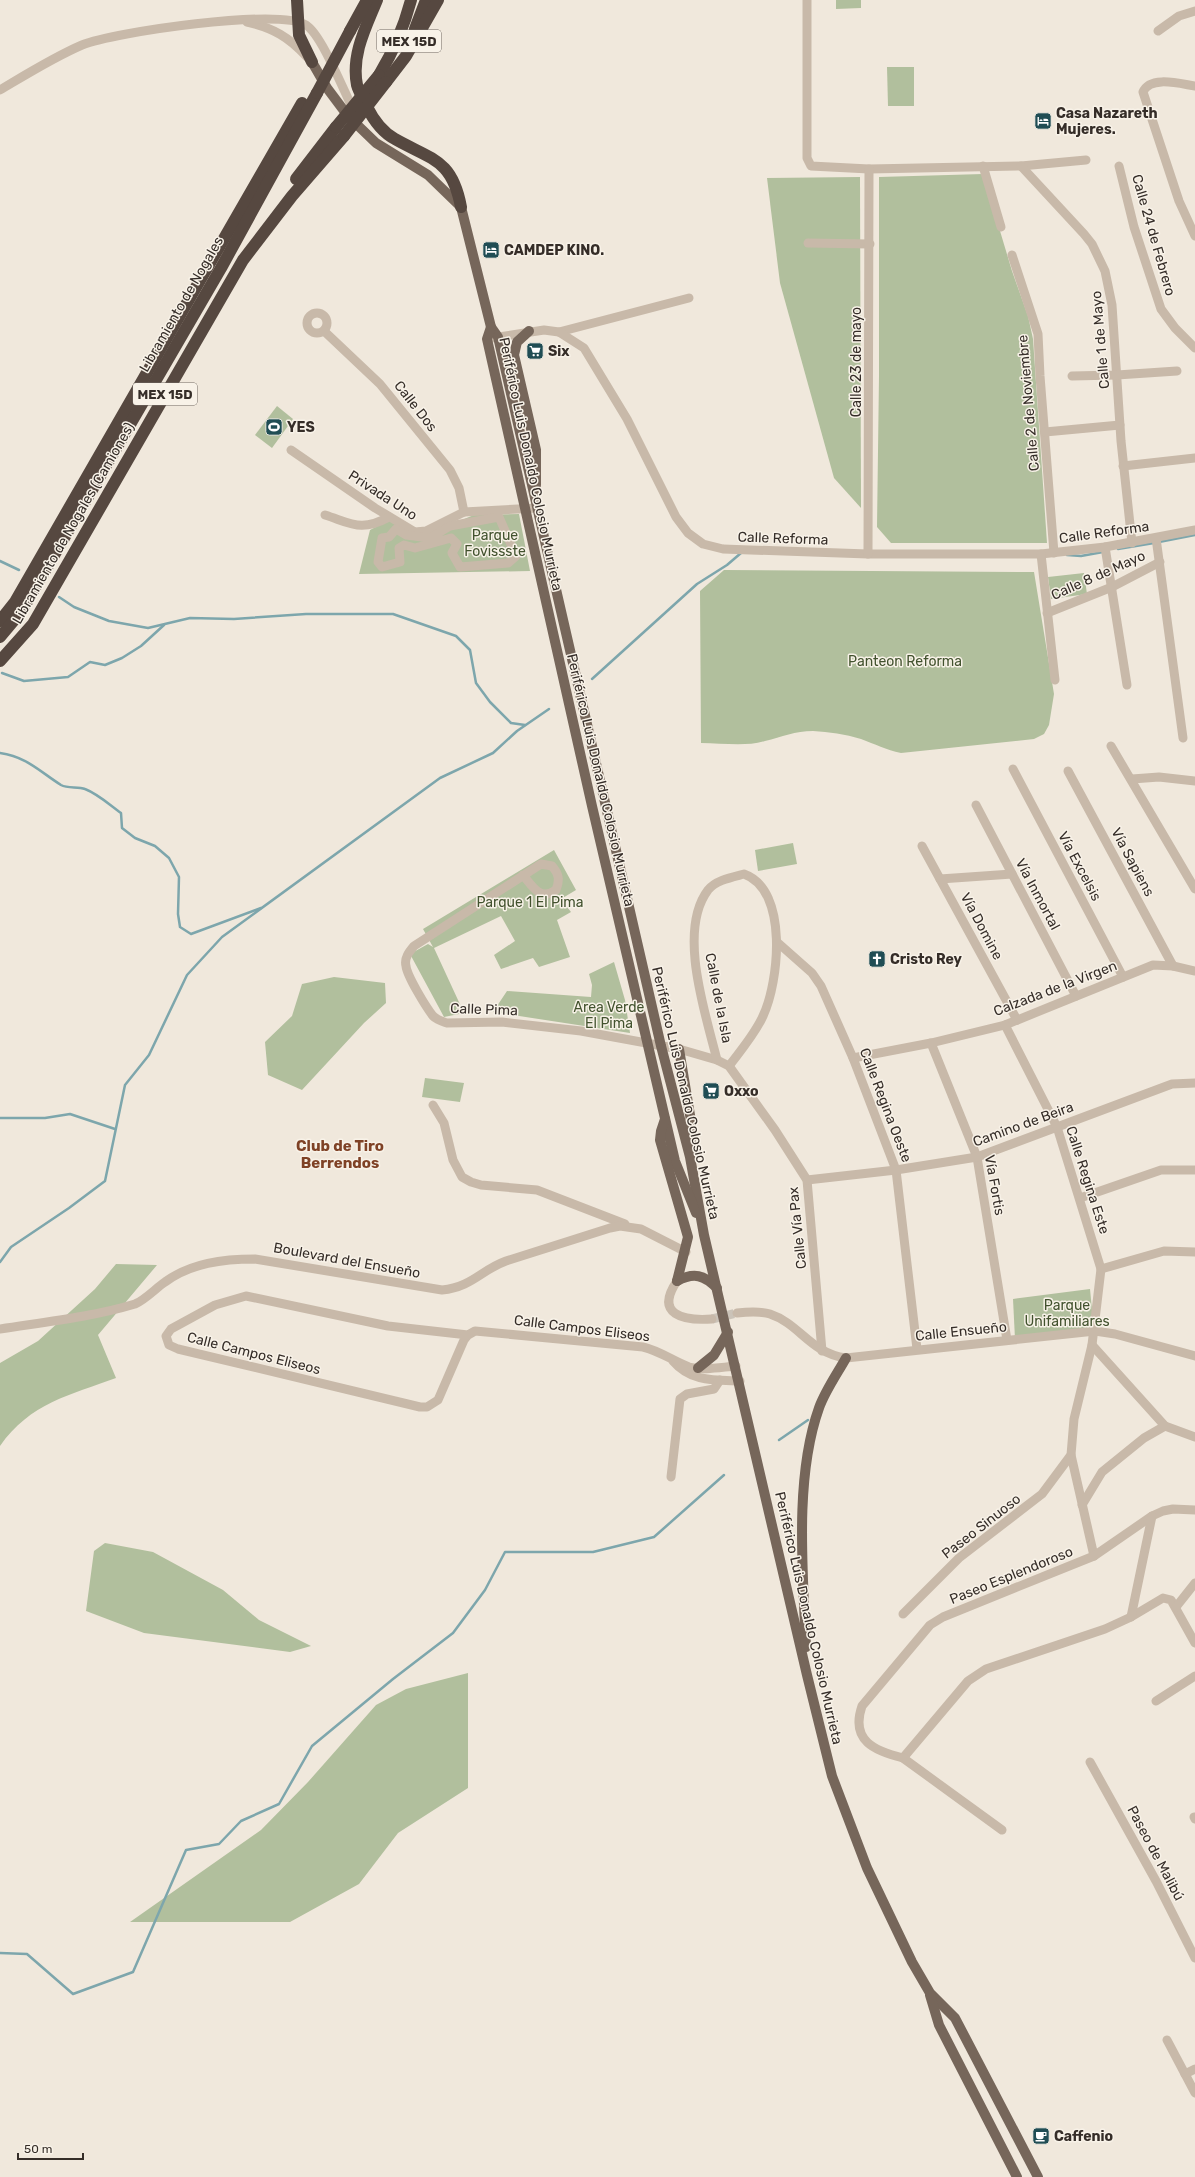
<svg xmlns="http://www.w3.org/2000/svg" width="1195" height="2177" font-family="Rubik,sans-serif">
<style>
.green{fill:#b1bf9d}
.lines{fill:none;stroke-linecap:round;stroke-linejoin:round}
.stream{stroke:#7da6ac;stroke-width:2.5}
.minor-tunnel{stroke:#cbc3b8;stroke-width:9;stroke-dasharray:9 4.5;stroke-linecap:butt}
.minor{stroke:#c8b9a9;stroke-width:9}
.major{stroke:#76665a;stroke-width:10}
.highway{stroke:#564840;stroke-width:12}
.highway-bridge{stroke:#564840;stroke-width:12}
.labels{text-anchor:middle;stroke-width:3;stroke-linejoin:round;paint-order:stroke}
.shield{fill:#f8f2e8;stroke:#706862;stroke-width:1}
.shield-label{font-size:13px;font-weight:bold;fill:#352d28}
.poi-label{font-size:14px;font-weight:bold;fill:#352d28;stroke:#f8f2e8;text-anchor:start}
.street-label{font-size:14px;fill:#352d28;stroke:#f8f2e8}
.park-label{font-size:14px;fill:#42522e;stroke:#f8f2e8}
.neighbourhood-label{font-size:15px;font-weight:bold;fill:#7f4226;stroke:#f8f2e8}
</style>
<rect width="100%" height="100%" fill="#f0e8dc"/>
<g class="green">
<path d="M836 0H861V8L836 9Z"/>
<path d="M887 67H914V106H888Z"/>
<path d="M983 174 1012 271 1028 316 1033 339 1047 543H891L877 527 879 376V177Z"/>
<path d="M860 177 861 508 834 478 780 283 767 178Z"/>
<path d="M277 406 293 419 272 448 255 435Z"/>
<path d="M519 514 530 571 359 574 370 530 389 520 427 534 474 515Z"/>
<path d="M724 570 1034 572 1054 694 1049 725 1044 734 1034 739 901 753C886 750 875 744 861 739 845 734 829 732 813 731 795 731 782 737 765 741 745 747 722 743 701 743L700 591Z"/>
<path d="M1084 573 1087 594 1051 599 1048 577Z"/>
<path d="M793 843 797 864 758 871 755 850Z"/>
<path d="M554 850 576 890 561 899 571 912 557 920 570 957 539 967 533 958 501 969 494 955 515 941 501 916 434 948 464 1013 444 1017 410 954 428 944 433 947 423 929Z"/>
<path d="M614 962 625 1000 630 1033 493 1012 507 991 591 997 592 985 589 974Z"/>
<path d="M334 977 385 983 386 1003 364 1023 302 1090 268 1075 265 1042 292 1016 302 984Z"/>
<path d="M425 1078 464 1083 460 1102 422 1097Z"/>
<path d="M116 1264 157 1265 98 1335 116 1378C70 1395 30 1403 0 1446V1363L38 1341 95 1289Z"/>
<path d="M1090 1289 1094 1331 1015 1339 1013 1299Z"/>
<path d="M105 1543 153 1552 223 1590 259 1620 311 1646 290 1652 144 1633 86 1611 94 1551Z"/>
<path d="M468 1673V1788L398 1833 359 1884 290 1922H130L261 1830 308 1782 376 1705 406 1689Z"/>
</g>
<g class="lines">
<g class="stream">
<path d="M1159 542 1195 535"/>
<path d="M1118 549 1154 543"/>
<path d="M1067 555 1081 556 1103 552"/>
<path d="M0 561 19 570"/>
<path d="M59 597 74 607 109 621 148 628 190 618 234 619 306 614H393L456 636 470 650 476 683 490 702 511 723 525 725"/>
<path d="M2 673 24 681 68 677 90 662 105 665 122 658 141 646 164 625"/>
<path d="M592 679 697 584 727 565 741 553"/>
<path d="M0 753C27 757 39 771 61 785 68 789 78 786 85 789 98 794 110 805 121 813L122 828 135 838 155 846 169 858 179 877 178 914 180 927 191 934 261 908"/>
<path d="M0 1118H45L70 1114 115 1129"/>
<path d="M0 1262 11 1247 69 1208 105 1181 125 1085 149 1055 187 975 222 937 440 778 493 753 517 731 549 709"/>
<path d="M779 1440 808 1420"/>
<path d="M0 1953 27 1954 73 1994 133 1972 186 1850 219 1844 241 1821 279 1804 312 1746 393 1679 453 1633 485 1590 505 1552H593L654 1537 724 1475"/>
</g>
<path class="minor-tunnel" d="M712 1319 737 1313"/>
<g class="minor">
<path d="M807 0V158L811 166 869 169 1021 166 1086 160"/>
<path d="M247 22C273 28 289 37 307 57"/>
<path d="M1158 31 1179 16 1195 11"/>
<path d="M1195 86C1181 84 1150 75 1143 92L1179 201 1195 236"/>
<path d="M0 90C27 74 54 57 82 45 114 32 279 8 306 25 322 35 344 92 354 111"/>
<path d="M983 166 1001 227"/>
<path d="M1021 166 1084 234 1092 244 1105 271 1112 305 1121 441 1132 543"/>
<path d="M1119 166 1134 227 1161 309 1175 328 1195 348"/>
<path d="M808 243 870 244"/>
<path d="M1012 255 1038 334 1040 376 1054 553"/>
<circle cx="317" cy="323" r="10"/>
<path d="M324 331 380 384 450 470 459 488 464 512"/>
<path d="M559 332 689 298"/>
<path d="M492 338 544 330 559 332 584 348 627 419 676 517 688 533 703 544 723 549 868 554H1041L1105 547 1195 530"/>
<path d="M1072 376 1117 375 1177 371"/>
<path d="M1045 432 1120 425"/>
<path d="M291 450 375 508 415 532 426 531 464 512 537 508"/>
<path d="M1123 466 1195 458"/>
<path d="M325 515C353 524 361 532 389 517"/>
<path d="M499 517 516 556 508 563 460 567 452 553 457 544 451 538 415 548 404 545 399 548 400 562 382 567 378 562 382 538 389 537 396 529 406 535 430 538 450 526Z"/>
<path d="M1156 538 1183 738"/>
<path d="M1105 547 1127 685"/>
<path d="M868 554 869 169"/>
<path d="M1041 554 1055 680"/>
<path d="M1047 613 1112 587 1160 562"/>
<path d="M1111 746 1195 889"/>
<path d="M1013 769 1123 977"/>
<path d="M1068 771 1173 966"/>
<path d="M1132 779 1159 777 1195 781"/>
<path d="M976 805 1076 996"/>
<path d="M922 846 1017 1020"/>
<path d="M523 875C533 887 540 901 556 890 560 880 559 874 552 866L541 864 414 946C409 952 404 958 406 966 407 976 426 1007 433 1016 437 1020 441 1021 447 1023L502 1022 581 1031 679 1049 717 1060 729 1066 775 1130 807 1180 822 1351"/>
<path d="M940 879 1012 874"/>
<path d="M777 942 812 973 821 986 853 1058 896 1170 917 1349"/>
<path d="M931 1043 977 1157 1007 1340"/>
<path d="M853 1058 931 1043 1005 1025 1153 965 1173 966 1195 971"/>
<path d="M717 1060C706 1015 677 931 708 890 716 880 733 877 744 874 789 890 779 982 763 1016 755 1034 741 1050 729 1066"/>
<path d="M433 1105 444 1123 453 1160 462 1177 471 1182 481 1185 537 1190 625 1224"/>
<path d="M807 1180 896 1170 977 1157 1172 1084 1195 1083"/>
<path d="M1080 1198 1161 1170H1195"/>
<path d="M1101 1269 1164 1251 1195 1252"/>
<path d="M677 1281C654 1315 684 1321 712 1319"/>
<path d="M737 1313C747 1312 760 1311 770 1314 800 1324 810 1353 846 1358L1095 1331 1115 1334 1195 1356"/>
<path d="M0 1329C45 1322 92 1317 135 1304 145 1300 156 1288 165 1282 191 1263 223 1259 255 1259L442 1290C472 1287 481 1270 506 1261L610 1228 620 1226 641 1229 686 1252"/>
<path d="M468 1335 388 1326 246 1296 215 1305 171 1329 166 1336 169 1345 178 1349 420 1407H427L438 1400 464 1340 468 1335 475 1331 643 1347C660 1351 673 1361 689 1367 703 1371 722 1367 736 1366"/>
<path d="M1092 1345 1165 1426 1195 1437"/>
<path d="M673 1361C691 1382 714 1380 740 1381"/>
<path d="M1071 1455 1094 1556"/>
<path d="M671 1477 680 1399 687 1394 714 1389 720 1380"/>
<path d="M1082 1505 1102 1472 1144 1438 1165 1426"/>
<path d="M1195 1510 1173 1509 1163 1511 1152 1516 1094 1556 943 1617 930 1625 862 1706C850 1741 875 1751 903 1758L968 1681 986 1669 1105 1629 1131 1617 1163 1598 1171 1600 1195 1643"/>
<path d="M1176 1607 1195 1583"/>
<path d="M903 1614 959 1558 1042 1494 1071 1455 1074 1419 1092 1345 1101 1269 1057 1127 1005 1025"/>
<path d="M1131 1617 1152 1516"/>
<path d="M1156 1701 1195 1676"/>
<path d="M903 1758 1002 1830"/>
<path d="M1090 1762 1156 1881 1195 1958"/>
<path d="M1194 1817 1195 1819"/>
<path d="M1167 2040 1195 2093"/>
<path d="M1185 2074 1195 2069"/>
</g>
<g class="major">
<path d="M312 62 327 88 348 116 376 143 428 175 461 207 491 327 498 337 661 1046 690 1157 704 1235 807 1675 832 1776 867 1868 912 1962 930 1993 955 2018 1038 2177"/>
<path d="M491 327 487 339 592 806 675 1161 696 1213"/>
<path d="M529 331 517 342 514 355 536 450V485"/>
<path d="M679 1049 691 1121V1148"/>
<path d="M665 1119 661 1131 660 1140 688 1237 677 1281"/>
<path d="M677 1281C694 1272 704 1275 717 1288"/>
<path d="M698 1368 714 1355 728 1332"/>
<path d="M806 1647C803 1574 794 1478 819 1408 825 1391 837 1374 846 1358"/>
<path d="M930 1995 939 2025 1017 2177"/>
</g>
<g class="highway">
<path d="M297 0 299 35 312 62"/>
<path d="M377 0C366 27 351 55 357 85 359 92 364 100 367 107 373 119 382 132 395 139 432 160 452 159 461 207"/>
<path d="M415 29 426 0"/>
<path d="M350 31 367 0"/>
<path d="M379 75C393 52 404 27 411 0"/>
<path d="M386 82 406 56 438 0"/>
<path d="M296 179 336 127"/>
<path d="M0 621 15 602 302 103"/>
<path d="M0 637 21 612 221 268 317 93"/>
<path d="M0 661 33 624 243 260 292 196 344 136"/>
</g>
<g class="highway-bridge">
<path d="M317 93 350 31"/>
<path d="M336 127 379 75"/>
<path d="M344 136 386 82"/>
</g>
</g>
<defs>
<symbol id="hotel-square" viewBox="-11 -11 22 22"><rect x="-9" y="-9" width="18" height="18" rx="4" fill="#204d54" stroke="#f8f2e8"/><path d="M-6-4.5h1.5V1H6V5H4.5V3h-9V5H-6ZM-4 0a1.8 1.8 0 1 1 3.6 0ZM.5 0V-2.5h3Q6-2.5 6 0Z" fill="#fff"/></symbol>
<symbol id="supermarket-square" viewBox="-11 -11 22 22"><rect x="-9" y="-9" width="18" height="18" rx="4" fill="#204d54" stroke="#f8f2e8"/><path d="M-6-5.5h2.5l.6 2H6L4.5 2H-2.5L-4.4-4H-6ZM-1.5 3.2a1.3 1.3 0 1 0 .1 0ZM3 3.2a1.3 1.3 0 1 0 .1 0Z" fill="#fff"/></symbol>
<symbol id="stadium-square" viewBox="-11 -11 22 22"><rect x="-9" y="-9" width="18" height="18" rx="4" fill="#204d54" stroke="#f8f2e8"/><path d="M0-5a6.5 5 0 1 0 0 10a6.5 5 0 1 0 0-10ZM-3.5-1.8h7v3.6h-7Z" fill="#fff"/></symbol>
<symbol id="church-square" viewBox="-11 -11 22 22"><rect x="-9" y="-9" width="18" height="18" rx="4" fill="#204d54" stroke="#f8f2e8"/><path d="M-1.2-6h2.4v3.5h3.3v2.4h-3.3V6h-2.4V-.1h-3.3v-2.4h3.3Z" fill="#fff"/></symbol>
<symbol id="cafe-square" viewBox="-11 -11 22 22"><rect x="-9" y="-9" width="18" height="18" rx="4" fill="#204d54" stroke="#f8f2e8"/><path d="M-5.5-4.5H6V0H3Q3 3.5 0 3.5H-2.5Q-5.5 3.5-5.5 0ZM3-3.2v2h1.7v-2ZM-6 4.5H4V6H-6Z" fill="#fff"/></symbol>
</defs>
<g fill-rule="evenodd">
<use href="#hotel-square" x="1033" y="111" width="20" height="20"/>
<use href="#hotel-square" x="481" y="240" width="20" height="20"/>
<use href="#supermarket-square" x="525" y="341" width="20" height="20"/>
<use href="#stadium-square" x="264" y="417" width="20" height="20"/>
<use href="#church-square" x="867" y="949" width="20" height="20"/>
<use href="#supermarket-square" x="701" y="1081" width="20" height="20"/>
<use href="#cafe-square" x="1031" y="2126" width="20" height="20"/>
</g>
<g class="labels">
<g class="shield">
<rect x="377" y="30" width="64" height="22" rx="3"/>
<rect x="133" y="383" width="64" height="22" rx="3"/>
</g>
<g class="shield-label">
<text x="409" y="46">MEX 15D</text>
<text x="165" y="399">MEX 15D</text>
</g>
<g class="poi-label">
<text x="1056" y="118">Casa Nazareth<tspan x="1056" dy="16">Mujeres.</tspan></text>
<text x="504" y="255">CAMDEP KINO.</text>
<text x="548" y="356">Six</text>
<text x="287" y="432">YES</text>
<text x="890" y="964">Cristo Rey</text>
<text x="724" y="1096">Oxxo</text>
<text x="1054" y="2141">Caffenio</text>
</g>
<g class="street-label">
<text transform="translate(1154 235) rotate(74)" y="5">Calle 24 de Febrero</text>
<text transform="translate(181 304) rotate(-60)" y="5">Libramiento de Nogales</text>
<text transform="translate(1100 340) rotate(-95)" y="5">Calle 1 de Mayo</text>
<text transform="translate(856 362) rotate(-90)" y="5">Calle 23 de mayo</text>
<text transform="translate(1028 403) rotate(-95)" y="5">Calle 2 de Noviembre</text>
<text transform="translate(416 406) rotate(52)" y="5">Calle Dos</text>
<text transform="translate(531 464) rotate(78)" y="5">Periférico Luis Donaldo Colosio Murrieta</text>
<text transform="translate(383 495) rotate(33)" y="5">Privada Uno</text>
<text transform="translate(73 523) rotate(-60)" y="5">Libramiento de Nogales (Camiones)</text>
<text transform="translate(1104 532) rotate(-8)" y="5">Calle Reforma</text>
<text transform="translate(783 538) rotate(2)" y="5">Calle Reforma</text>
<text transform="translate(1098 575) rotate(-24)" y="5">Calle 8 de Mayo</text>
<text transform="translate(601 780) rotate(77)" y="5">Periférico Luis Donaldo Colosio Murrieta</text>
<text transform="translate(1133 862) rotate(62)" y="5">Vía Sapiens</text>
<text transform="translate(1080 866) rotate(62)" y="5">Vía Excelsis</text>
<text transform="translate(1038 894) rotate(62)" y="5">Vía Inmortal</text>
<text transform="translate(982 926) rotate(62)" y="5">Vía Domine</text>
<text transform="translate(1055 988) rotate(-21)" y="5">Calzada de la Virgen</text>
<text transform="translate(719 998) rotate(79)" y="5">Calle de la Isla</text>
<text transform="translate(484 1009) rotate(2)" y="5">Calle Pima</text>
<text transform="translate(686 1093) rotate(77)" y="5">Periférico Luis Donaldo Colosio Murrieta</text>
<text transform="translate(886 1105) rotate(69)" y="5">Calle Regina Oeste</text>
<text transform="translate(1023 1124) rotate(-20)" y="5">Camino de Beira</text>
<text transform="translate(1088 1180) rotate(72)" y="5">Calle Regina Este</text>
<text transform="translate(995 1185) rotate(80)" y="5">Vía Fortis</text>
<text transform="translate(797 1228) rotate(-96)" y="5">Calle Vía Pax</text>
<text transform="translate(347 1260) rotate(10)" y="5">Boulevard del Ensueño</text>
<text transform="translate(582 1328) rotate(7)" y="5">Calle Campos Eliseos</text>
<text transform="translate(961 1331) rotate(-6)" y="5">Calle Ensueño</text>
<text transform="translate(254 1353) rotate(14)" y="5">Calle Campos Eliseos</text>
<text transform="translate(981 1526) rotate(-38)" y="5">Paseo Sinuoso</text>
<text transform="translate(1011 1575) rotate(-22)" y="5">Paseo Esplendoroso</text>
<text transform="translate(809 1618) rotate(77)" y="5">Periférico Luis Donaldo Colosio Murrieta</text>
<text transform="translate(1156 1853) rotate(62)" y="5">Paseo de Malibú</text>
</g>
<g class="park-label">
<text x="495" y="540">Parque<tspan x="495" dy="16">Fovissste</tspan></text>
<text x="905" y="666">Panteon Reforma</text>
<text x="530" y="907">Parque 1 El Pima</text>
<text x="609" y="1012">Area Verde<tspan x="609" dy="16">El Pima</tspan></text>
<text x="1067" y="1310">Parque<tspan x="1067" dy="16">Unifamiliares</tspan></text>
</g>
<g class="neighbourhood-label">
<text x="340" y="1151">Club de Tiro<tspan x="340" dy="17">Berrendos</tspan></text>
</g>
</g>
<path d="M18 2153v6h65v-6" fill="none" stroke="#352d28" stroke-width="2"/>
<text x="24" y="2153" font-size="12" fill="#352d28" stroke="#f8f2e8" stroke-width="3" paint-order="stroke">50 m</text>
</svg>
